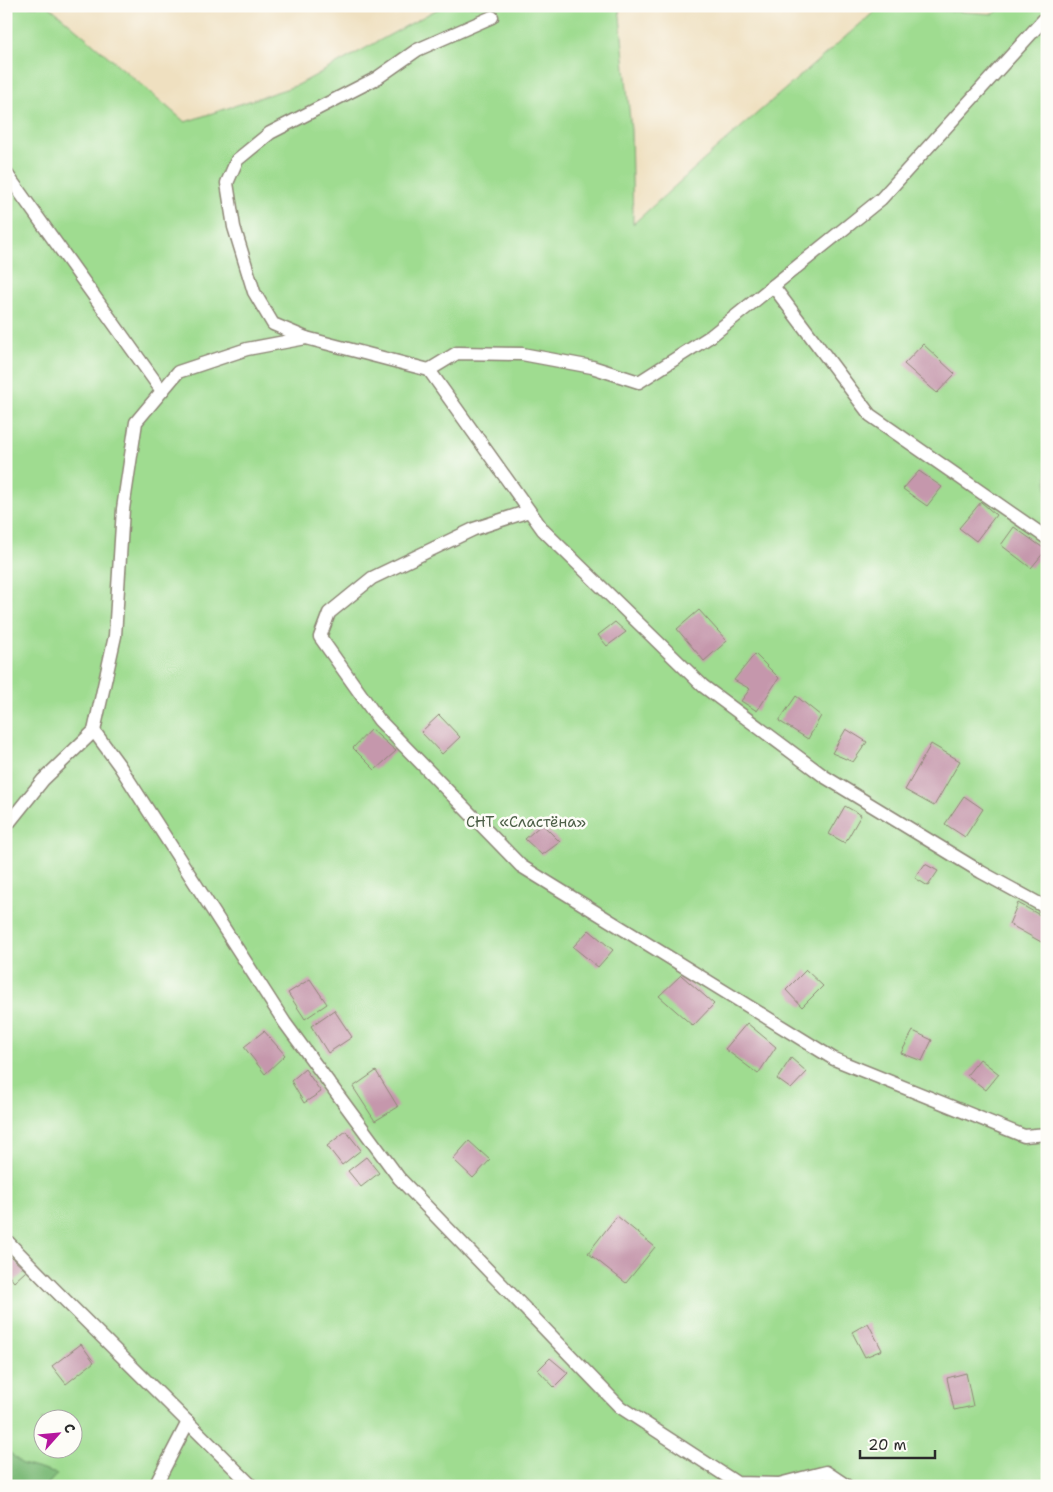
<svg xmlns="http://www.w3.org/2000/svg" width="1053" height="1492" font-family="'Shantell Sans',sans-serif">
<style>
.green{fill:#9fdc90;stroke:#65845e;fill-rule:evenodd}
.forest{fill:#7fbc7a;stroke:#557452}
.building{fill:#c597ac}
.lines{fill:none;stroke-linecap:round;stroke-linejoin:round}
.lane-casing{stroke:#8d8676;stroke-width:15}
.lane{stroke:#fff;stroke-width:12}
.labels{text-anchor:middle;stroke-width:5;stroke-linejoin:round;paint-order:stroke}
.park-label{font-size:15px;fill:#4e6049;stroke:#fdfcf7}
</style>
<rect width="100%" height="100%" fill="#fdfcf7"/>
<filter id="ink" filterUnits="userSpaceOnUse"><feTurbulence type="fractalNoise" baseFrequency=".02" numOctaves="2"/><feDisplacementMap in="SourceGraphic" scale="10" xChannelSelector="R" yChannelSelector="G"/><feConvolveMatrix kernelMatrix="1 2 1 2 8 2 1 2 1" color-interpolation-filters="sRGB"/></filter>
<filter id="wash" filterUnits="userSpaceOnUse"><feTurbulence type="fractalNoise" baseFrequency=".0096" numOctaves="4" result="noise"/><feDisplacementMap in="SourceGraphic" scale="20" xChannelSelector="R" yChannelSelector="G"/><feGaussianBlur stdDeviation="1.12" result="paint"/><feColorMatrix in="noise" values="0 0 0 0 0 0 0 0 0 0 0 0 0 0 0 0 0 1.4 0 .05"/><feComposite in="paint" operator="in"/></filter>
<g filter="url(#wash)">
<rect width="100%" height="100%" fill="#efe0c0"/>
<path class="green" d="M6 6H49L185 122 298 85 443 6H619L631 130 633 224 716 149 881 6 994 14 1003 6H1047V1486H6ZM42 1420H72V1450H42Z"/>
<path class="forest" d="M6 1449 22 1464 57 1474 46 1486H6Z"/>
<g id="blocks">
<g class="building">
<path d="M923 344 955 374 937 393 904 364Z"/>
<path d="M919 471 942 487 927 506 903 489Z"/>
<path d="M981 502 996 515 976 541 959 528Z"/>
<path d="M1014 527 1046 550 1031 568 1001 545Z"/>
<path d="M699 610 727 641 704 661 677 629Z"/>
<path d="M615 622 626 632 607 646 598 635Z"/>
<path d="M755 654 779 678 757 711 741 701 750 689 734 680Z"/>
<path d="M796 696 821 716 808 739 779 721Z"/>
<path d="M439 715 460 737 442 754 421 732Z"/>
<path d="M371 729 396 751 375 770 353 748Z"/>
<path d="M846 729 867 742 853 762 832 753Z"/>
<path d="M931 744 960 761 934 806 905 790Z"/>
<path d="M964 796 983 809 965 837 945 824Z"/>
<path d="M845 806 861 815 845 843 829 834Z"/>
<path d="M542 824 560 842 542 855 525 839Z"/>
<path d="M925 864 938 871 928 886 915 878Z"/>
<path d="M1018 903 1047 919V937L1043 943 1009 924Z"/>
<path d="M589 930 613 950 598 967 573 947Z"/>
<path d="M806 970 823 986 802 1007 786 990Z"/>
<path d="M681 975 714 1004 693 1026 659 996Z"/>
<path d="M310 979 327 1004 305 1019 288 993Z"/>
<path d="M334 1010 352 1037 328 1053 311 1026Z"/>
<path d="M747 1023 776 1047 758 1074 725 1049Z"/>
<path d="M264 1031 285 1055 265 1074 244 1047Z"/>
<path d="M913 1031 932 1040 922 1061 901 1053Z"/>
<path d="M791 1058 807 1072 791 1089 777 1079Z"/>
<path d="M980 1059 999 1074 986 1090 967 1075Z"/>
<path d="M305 1069 321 1092 304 1103 291 1081Z"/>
<path d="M376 1071 398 1107 375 1121 353 1087Z"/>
<path d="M346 1131 361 1150 342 1165 327 1146Z"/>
<path d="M469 1141 490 1160 473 1178 453 1159Z"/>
<path d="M366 1157 379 1173 361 1187 348 1171Z"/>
<path d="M617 1216 655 1247 626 1283 588 1253Z"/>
<path d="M11 1257 26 1271 14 1282 6 1272V1260Z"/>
<path d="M868 1323 882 1350 865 1357 852 1332Z"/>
<path d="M81 1344 94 1362 66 1384 52 1366Z"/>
<path d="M550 1358 568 1373 554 1387 538 1370Z"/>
<path d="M966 1373 973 1406 954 1410 947 1378Z"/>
</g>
</g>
</g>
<g filter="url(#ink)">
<use href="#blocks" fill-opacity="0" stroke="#8d8676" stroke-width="1"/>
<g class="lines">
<defs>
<g id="lane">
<path d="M6 173 162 391"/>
<path d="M773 286 870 415 1047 538"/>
<path d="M306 338 273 324 254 292 234 227 227 183 237 160 270 133 377 78 417 50 492 17"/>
<path d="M429 370 457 353 522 354 592 367 639 382 711 336 881 199 1047 16"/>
<path d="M529 511 474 529 372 578 329 613 320 637 379 720 521 866 834 1059 1024 1136 1047 1134"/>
<path d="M94 731 119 765 285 1023 399 1178 620 1407 737 1483 779 1484 826 1472 847 1486"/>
<path d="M6 828 7 825 43 780 94 731 115 636 123 509 136 422 178 372 247 349 306 338 429 370 543 530 703 686 825 777 981 872 1047 908"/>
<path d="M6 1240 55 1290 252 1486"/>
<path d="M155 1486 188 1422"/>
</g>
</defs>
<use href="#lane" class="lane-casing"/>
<use href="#lane" class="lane"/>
</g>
</g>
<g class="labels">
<g class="park-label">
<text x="526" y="827">СНТ «Сластёна»</text>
</g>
</g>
<rect width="1053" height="1492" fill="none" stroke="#fdfcf7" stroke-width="25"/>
<g transform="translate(58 1434) rotate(63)"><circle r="24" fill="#fdfcf7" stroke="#a9a8a5"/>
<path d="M0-4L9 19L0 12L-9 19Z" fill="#b5179e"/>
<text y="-8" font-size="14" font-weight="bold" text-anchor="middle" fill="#2b2b2b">С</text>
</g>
<path d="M860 1450v8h75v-8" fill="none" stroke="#2b2b2b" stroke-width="2.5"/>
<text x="868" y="1450" font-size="15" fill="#2b2b2b" stroke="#fdfcf7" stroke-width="4" paint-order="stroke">20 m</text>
</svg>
